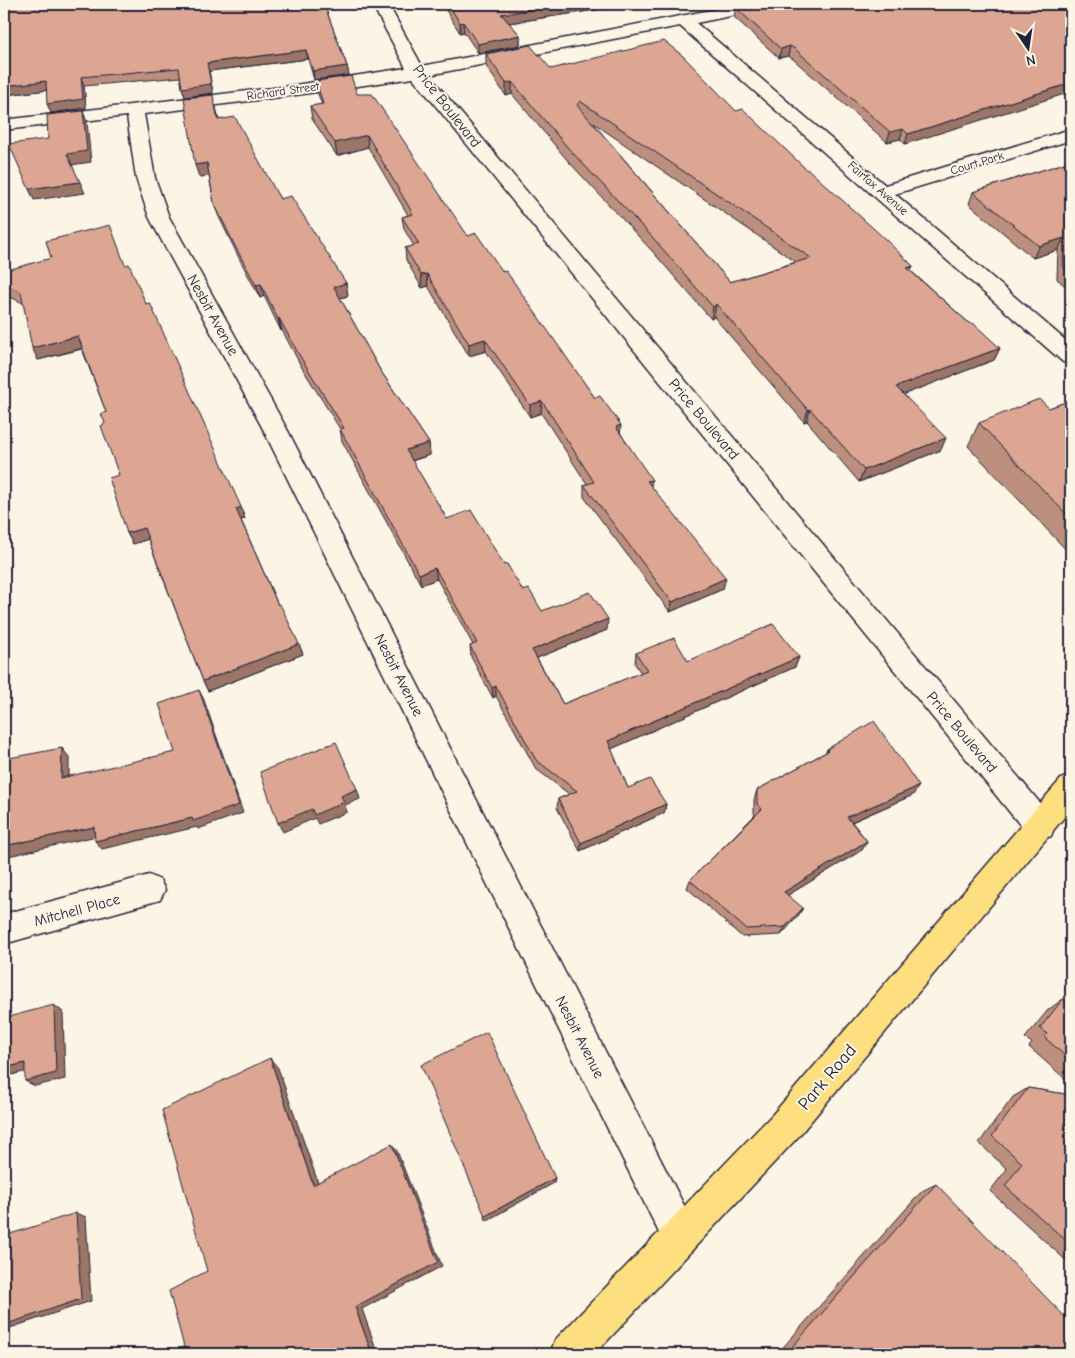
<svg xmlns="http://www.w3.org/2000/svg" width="1075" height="1358" font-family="'Comic Neue',sans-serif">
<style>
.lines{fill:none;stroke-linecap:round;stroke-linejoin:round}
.minor-casing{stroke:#22223b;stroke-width:3}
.major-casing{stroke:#22223b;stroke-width:3}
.minor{fill:#fcf5e5;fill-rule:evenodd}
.major{fill:#fedf80;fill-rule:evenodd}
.wall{fill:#bd8f7e;stroke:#22223b;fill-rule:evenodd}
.shaded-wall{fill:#9a7467;stroke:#22223b}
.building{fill:#dca693;stroke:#22223b;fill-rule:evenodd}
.labels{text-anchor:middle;stroke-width:4;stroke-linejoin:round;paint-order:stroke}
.far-street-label{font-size:12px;fill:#22223b;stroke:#fcf5e5}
.street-label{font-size:15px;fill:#22223b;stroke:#fcf5e5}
.near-street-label{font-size:18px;fill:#22223b;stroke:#fcf5e5}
</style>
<rect width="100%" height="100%" fill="#fcf5e5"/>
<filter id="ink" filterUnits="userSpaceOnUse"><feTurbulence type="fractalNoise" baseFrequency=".02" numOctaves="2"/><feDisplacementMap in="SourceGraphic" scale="10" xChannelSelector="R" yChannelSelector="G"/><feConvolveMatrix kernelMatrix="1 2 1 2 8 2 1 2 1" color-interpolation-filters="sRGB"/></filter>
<g filter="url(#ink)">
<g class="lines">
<defs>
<g id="minor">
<path d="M372 4H388L422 66 742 4H774L772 7 766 9 696 23 885 185 1071 129V140L895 194 1071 345V364L1063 362 680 26 429 75 1051 816 1055 826 1051 836 1040 840 1029 836 413 78 282 97 144 114 155 178 169 217 288 431 693 1223 698 1236 693 1249 680 1254 667 1249 264 431 149 217 136 178 127 116 4 130V120L282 87 406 68Z"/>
<path d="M149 875 160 880 165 890 160 900 4 944V914Z"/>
</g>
<path id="major" d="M1071 775V809L797 1138 595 1354H550L555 1340 773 1114 1061 779Z"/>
</defs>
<use href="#minor" class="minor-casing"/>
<use href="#major" class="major-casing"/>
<use href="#minor" class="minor"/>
<use href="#major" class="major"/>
</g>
<g class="wall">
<path d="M324 4 347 66 349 75 314 80 308 59 209 71 213 93 185 97 180 77 84 86 86 108 51 113 47 90 5 95Z"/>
<path d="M442 4H615V7L509 23 520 35V45L478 53 464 32 460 33Z"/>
<path d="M1071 4 905 144 900 139 887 142 793 59 788 56 779 58 734 17 736 8Z"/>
<path d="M486 54 736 111 807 170 913 266 911 271 970 324 1000 348 994 360 904 394 941 450 859 482 807 421 804 422 714 317 711 319 653 252 568 161 512 94 506 96 486 66ZM592 122 796 262 730 282Z"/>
<path d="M316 81 357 94 468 236 503 272 620 432 651 487 723 589 670 612 584 497V485L587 484 541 413 530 417 486 351 469 356 428 286 422 288 406 260 405 248 414 246 404 229 402 217 408 215 368 147 337 156 312 119 310 106 322 105 318 94Z"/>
<path d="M216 107 219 120 346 283 348 296 340 298 380 370 429 443 430 455 412 461 447 519 504 565 523 591 542 611 607 630 537 658 563 704 641 673 635 664 636 653 688 661 799 657 795 667 611 749 628 788 666 804 664 813 580 851 557 808 558 799 569 794 536 769 496 696 493 698 471 657 470 646 473 645 437 579 421 585 342 441 340 429 301 366 282 330 281 331 264 296 260 298 239 258 218 215 214 203 209 176 199 177Z"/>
<path d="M1071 161V291L1057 279 1058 250 1033 258 969 204 973 192Z"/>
<path d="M125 265 146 304 245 519 241 520 278 605 303 654 208 691 203 681 148 539 133 544 127 533 119 475 105 423 106 412 82 349 38 360 23 303 4 294V271Z"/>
<path d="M1071 400V555L968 446 979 423 1049 408Z"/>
<path d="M827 749 913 795 852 822 867 841 862 850 788 895 798 916 781 935 742 937 687 888 690 880 755 815 754 813V800L757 790 826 752Z"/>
<path d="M1063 999 1068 1004 1071 1002V1084L1029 1047 1032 1043 1025 1038 1048 1010Z"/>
<path d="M1028 1088 1071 1095V1265L990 1191 1007 1169 979 1143 1013 1097Z"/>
<path d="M936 1184 1071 1354H777L922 1191Z"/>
</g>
<g class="shaded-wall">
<path d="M572 4H615V7L502 24 501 14Z"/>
<path d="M722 4H734L722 6Z"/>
<path d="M463 22 464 32 460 33V23Z"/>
<path d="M520 35V45L478 53V44Z"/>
<path d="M790 46 788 56 779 58 781 49Z"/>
<path d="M306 50 308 59 209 71 213 93 185 97 182 88 207 63Z"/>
<path d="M347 66 349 75 314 80 313 71Z"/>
<path d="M81 77 84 86 86 108 51 113 47 104Z"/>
<path d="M46 81 49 90 5 95 4 93V86Z"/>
<path d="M512 82V94L506 96V83Z"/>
<path d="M1071 83V92L905 144 908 134Z"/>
<path d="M83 111 87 122 91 162 71 165 67 154Z"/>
<path d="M903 129 900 139 887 142 890 132Z"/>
<path d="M367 135 368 147 337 156 335 143Z"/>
<path d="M207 163 210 176 199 177 195 165Z"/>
<path d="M80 182 85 193 34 200 29 189Z"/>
<path d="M1064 238 1058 250 1033 258 1039 246Z"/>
<path d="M913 266 908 278 907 268Z"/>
<path d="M427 274 428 286 422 288 421 275Z"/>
<path d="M346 283 348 296 336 299 334 287Z"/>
<path d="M261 284 264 296 260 298 256 285Z"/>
<path d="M716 304 714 317 711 319 713 307Z"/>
<path d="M279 318 282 330 281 331 278 319Z"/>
<path d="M78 336 83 348 38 360 32 348Z"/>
<path d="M485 339 486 351 469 356V344Z"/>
<path d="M1000 348 994 360 892 399 896 387Z"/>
<path d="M542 401 541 413 530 417V405Z"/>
<path d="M810 409 807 421 804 422 808 410Z"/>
<path d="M621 425 620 437 616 427Z"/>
<path d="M946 438 941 450 859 482 864 470Z"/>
<path d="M429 443 430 455 407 462 406 450Z"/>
<path d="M652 480 650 491 647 481Z"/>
<path d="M241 507 245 519 240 520 236 509Z"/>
<path d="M144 528 149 539 133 544 127 533Z"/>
<path d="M435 568 437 579 421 585 419 574Z"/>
<path d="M726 578 723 589 670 612 672 602Z"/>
<path d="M608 619 607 630 532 660V650Z"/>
<path d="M299 644 303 654 208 691 203 681Z"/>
<path d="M799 657 795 667 607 751 608 741Z"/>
<path d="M496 686V696L493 698 492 688Z"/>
<path d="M199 690 204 700 243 813 198 829 197 827 102 849 95 841 192 818Z"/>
<path d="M62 748 69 757V787L61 778Z"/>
<path d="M919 786 913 795 842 826 847 817Z"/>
<path d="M357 789 360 799 345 805 347 812 318 824 315 818 283 832 278 823Z"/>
<path d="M666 804 664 813 580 851 581 843Z"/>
<path d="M94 827 101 835 4 857V846Z"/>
<path d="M867 841 862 850 780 900 784 892Z"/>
<path d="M803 908 798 916 781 935 785 927Z"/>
<path d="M54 1005 63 1012 65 1079 35 1086 25 1081Z"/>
<path d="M270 1058 278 1068 321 1191 313 1185Z"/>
<path d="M25 1063 35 1069 4 1077V1068Z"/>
<path d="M392 1144 397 1151 442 1266 362 1309 378 1354H372L355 1307Z"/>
<path d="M555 1178 554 1183 486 1221 485 1216Z"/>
<path d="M76 1213 86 1217 91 1301 4 1330V1325Z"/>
</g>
<g class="building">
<path d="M4 4H324L347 66 313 71 306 50 207 63 211 84 182 88 179 68 81 77 83 99 47 104 46 81 4 86Z"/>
<path d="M448 4H572L501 14 520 35 478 44 463 22 460 23Z"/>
<path d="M753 4H1071V83L908 134 903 129 890 132 795 49 790 46 781 49 736 8Z"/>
<path d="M664 41 683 56 736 111 743 109 807 170H809L884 238 913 266 907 268 970 324 973 323 1000 348 896 387 946 438 864 470 810 409 808 410 716 304 713 307 654 239 568 148 512 82 506 83 486 54 530 45 551 69ZM580 101 811 258 730 282 577 105Z"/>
<path d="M351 76 357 94H372L468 236 476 233 503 272 506 271 595 398 600 396 621 425 616 427 652 480 647 481 726 578 672 602 584 485 594 482 542 401 530 405 485 339 469 344 427 274 421 275 405 248 419 244 402 217 413 214 367 135 335 143 310 106 323 104 316 81Z"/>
<path d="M213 95 218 120 235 117 280 199 291 196 346 283 334 287 380 370 429 443 406 450 447 519 471 510 504 565 507 564 523 591 529 589 542 611 590 592 608 619 532 650 563 704 647 670 636 653 674 638 688 661 773 624 799 657 608 741 628 788 650 779 666 804 581 843 558 799 577 791 536 760 496 686 492 688 470 646 477 643 435 568 419 574 340 429 344 428 298 353 279 318 278 319 261 284 256 285 235 246 214 203 207 163 195 165 184 98Z"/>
<path d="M83 111 87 151 67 154 80 182 29 189 9 144 48 139 47 115Z"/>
<path d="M1071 161V274L1063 267 1064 238 1039 246 973 192Z"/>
<path d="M110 225 125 265 129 264 146 304 150 303 241 507 236 509 278 605 280 604 299 644 203 681 144 528 127 533 109 478 119 475 101 426 105 423 101 414 106 412 78 336 32 348 21 292 4 284V271L51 258 46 241Z"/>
<path d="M1039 399 1049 408 1071 400V519L979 423Z"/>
<path d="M199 690 239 805 193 821 192 818 95 841 94 827 4 846V759L62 748 61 778 175 752 159 704Z"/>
<path d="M874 721 919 786 847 817 867 841 784 892 803 908 785 927 746 929 690 880 762 809 757 804V790L828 751 827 749Z"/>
<path d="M336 742 357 789 341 796 344 802 314 815 312 809 278 823 260 772Z"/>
<path d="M1063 999 1071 1005V1061L1044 1037 1047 1034 1040 1028Z"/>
<path d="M54 1005 56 1073 25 1081V1063L4 1068V1018Z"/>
<path d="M487 1032 555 1178 485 1216 421 1065Z"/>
<path d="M270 1058 313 1185 392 1144 438 1262 355 1307 372 1354H186L169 1291 207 1271 162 1110Z"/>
<path d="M1028 1088 1071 1095V1245L1005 1186 1022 1163 992 1136Z"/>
<path d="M936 1184 1071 1323V1354H786Z"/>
<path d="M76 1213 81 1299 4 1325V1236Z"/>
</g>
</g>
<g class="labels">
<g class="far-street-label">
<text transform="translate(283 91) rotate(-8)" y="4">Richard Street</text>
<text transform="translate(977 163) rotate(-17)" y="4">Court Park</text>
<text transform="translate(878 188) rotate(41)" y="4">Fairfax Avenue</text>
</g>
<g class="street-label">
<text transform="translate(447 106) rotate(52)" y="5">Price Boulevard</text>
<text transform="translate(213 315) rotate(61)" y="5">Nesbit Avenue</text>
<text transform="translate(704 419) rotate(50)" y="5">Price Boulevard</text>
<text transform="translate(399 675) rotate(63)" y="5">Nesbit Avenue</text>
<text transform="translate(962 732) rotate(50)" y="5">Price Boulevard</text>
<text transform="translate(77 910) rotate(-15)" y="5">Mitchell Place</text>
<text transform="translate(580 1037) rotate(63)" y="5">Nesbit Avenue</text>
</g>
<g class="near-street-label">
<text transform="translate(827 1077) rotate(-50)" y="6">Park Road</text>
</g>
</g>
<rect width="1075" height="1358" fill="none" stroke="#fcf5e5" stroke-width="20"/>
<rect x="10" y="10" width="1055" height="1338" fill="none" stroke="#22223b" stroke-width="2" filter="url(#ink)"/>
<g transform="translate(1028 48) rotate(167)" stroke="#fcf5e5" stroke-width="4" paint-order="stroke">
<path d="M0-4L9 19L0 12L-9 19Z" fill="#22223b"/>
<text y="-8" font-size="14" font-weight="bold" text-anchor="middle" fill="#22223b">N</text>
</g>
</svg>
